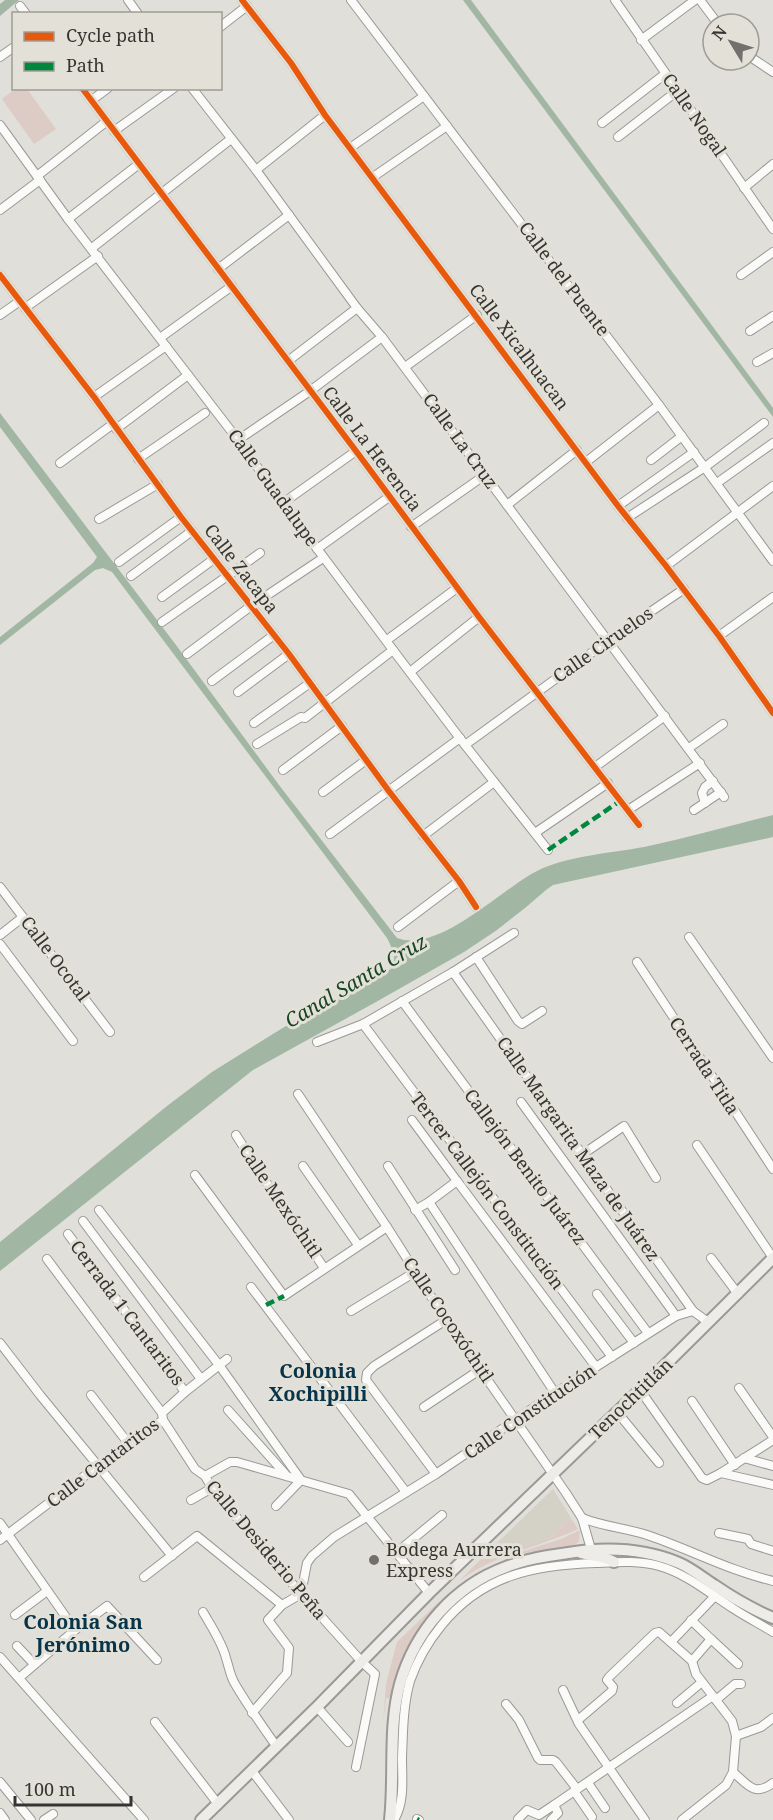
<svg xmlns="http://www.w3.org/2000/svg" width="773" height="1820" font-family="'Noto Serif',serif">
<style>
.built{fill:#d4d1c7}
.green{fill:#ddccc6}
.water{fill:#a2b6a4}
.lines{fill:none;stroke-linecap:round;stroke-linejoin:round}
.street-casing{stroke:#9a9995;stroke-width:10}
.secondary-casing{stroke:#9a9995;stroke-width:14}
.street{stroke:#fafaf9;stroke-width:8}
.secondary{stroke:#eeece8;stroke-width:10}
.quiet{stroke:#00873e;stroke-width:4.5;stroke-dasharray:9 4.5;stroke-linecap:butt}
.cycleway-casing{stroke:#e3e0d7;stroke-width:10}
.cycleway{stroke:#e8590c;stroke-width:6}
.poi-dot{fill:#72706d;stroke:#e3e0d7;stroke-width:2}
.labels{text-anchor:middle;stroke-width:6;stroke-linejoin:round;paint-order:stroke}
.street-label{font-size:18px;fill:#363532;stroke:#e3e0d7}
.poi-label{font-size:18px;fill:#363532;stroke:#e3e0d7;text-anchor:start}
.water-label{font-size:20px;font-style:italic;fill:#164624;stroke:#e3e0d7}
.neighbourhood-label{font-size:20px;font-weight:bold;fill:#08344a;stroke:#e3e0d7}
</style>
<rect width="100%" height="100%" fill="#e0dfda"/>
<path class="built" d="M553 1489 571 1518 551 1537 504 1553 496 1544Z"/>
<g class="green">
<path d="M16 88 27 89 56 129 34 144 2 99Z"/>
<path d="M571 1518 578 1529C537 1548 496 1554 459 1581L496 1544 504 1553 551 1537Z"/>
<path d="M580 1530 579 1541 575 1545 529 1553 504 1561 478 1575 447 1598 392 1698H386L383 1724 386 1684 397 1642 445 1596 476 1573 521 1552 561 1539Z"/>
</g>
<g class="water">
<path d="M5 0H19L0 16V4Z"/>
<path d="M463 0H471L773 408V417Z"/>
<path d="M0 413 176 645 279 785 397 938C439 954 501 889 537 871 566 856 611 853 644 847 687 838 730 826 773 815V837L553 885 546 890 525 908 497 930 464 952 376 1002 253 1070 0 1271V1242L167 1106 212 1072 302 1016 391 969C398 959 392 948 387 938L112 572 103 568 95 570 0 645V637L93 563 97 557 0 427Z"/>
</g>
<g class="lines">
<defs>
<g id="street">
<path d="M128 0 138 14"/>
<path d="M242 0 291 63 325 115 618 506 666 566 719 636 773 713"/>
<path d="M351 0 659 405 773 561"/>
<path d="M615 0 773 229"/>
<path d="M700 0 718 24"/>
<path d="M20 6 26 14"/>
<path d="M220 27 247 6"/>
<path d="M641 40 695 0"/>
<path d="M749 56 773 72"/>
<path d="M0 57 14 47"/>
<path d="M82 88 356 451 479 617 639 825"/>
<path d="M192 88 256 170 357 308 382 337 724 797"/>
<path d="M92 100 108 88"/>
<path d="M602 123 665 74"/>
<path d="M0 125 68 219 238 440 283 503 393 650 465 745 548 850"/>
<path d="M114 131 174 88"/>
<path d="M618 137 677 91"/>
<path d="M350 148 424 96"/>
<path d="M256 170 325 115"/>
<path d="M37 176 107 121"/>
<path d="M373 177 447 126"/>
<path d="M744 188 773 164"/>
<path d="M0 210 40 180"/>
<path d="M68 219 139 164"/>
<path d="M92 248 231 139"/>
<path d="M218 269 289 215"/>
<path d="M0 275 94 397 181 517 289 654 388 790 459 881 476 907"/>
<path d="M741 275 773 252"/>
<path d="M25 308 98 256"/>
<path d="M0 315 20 301"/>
<path d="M750 331 773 316"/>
<path d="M160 338 232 286"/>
<path d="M288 361 357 308"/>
<path d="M757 362 773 353"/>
<path d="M405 367 477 315"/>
<path d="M94 397 166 346"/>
<path d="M116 429 188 375"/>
<path d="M238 440 310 391 382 337"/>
<path d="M138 459 205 413"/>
<path d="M651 460 682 436"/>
<path d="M586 462 659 405"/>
<path d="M60 463 113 424"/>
<path d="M717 483 773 443"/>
<path d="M283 503 356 451"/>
<path d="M507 505 577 450"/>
<path d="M618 506 694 452"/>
<path d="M627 518 705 467 764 423"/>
<path d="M99 519 158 484"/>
<path d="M411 527 485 475"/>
<path d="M317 549 389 497"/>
<path d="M119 562 181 517"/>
<path d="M666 566 773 486"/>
<path d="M131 576 192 531"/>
<path d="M162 597 214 559"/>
<path d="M162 622 260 553"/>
<path d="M719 636 773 597"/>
<path d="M387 640 457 588"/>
<path d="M187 654 251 606 323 558"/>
<path d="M410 672 479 617"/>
<path d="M212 681 274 635"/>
<path d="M238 692 289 654"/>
<path d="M254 723 310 683"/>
<path d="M257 744 301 717 305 718 393 650"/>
<path d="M465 745 609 640 684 589"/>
<path d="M689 748 723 724"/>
<path d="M595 767 665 716"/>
<path d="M283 770 342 726"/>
<path d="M323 792 366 760"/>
<path d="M705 803 702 793 705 787 713 781"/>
<path d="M628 810 700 763"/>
<path d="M694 810 721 792"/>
<path d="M535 833 608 783"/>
<path d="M330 834 460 738"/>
<path d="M423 836 494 782"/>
<path d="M0 887 110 1032"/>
<path d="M398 927 459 881"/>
<path d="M0 935 23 917"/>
<path d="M689 937 773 1058"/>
<path d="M0 944 73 1041"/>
<path d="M476 957 518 1021 522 1024 542 1011"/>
<path d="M637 962 773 1169"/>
<path d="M453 972 693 1311 708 1322"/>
<path d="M402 1001 648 1333"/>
<path d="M363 1024 612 1357"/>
<path d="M317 1042 363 1024 453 972 514 933"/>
<path d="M298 1094 387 1227 446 1320 566 1493 582 1518 591 1549"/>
<path d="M521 1102 676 1316"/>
<path d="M412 1120 457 1181 429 1202 415 1210"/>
<path d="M236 1135 268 1185 324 1268"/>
<path d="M697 1145 773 1258"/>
<path d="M583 1154 624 1126 656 1178"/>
<path d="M303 1166 358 1245"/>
<path d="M388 1166 455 1270"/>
<path d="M195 1175 284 1296 387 1227"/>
<path d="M457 1181 596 1367"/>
<path d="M429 1202 555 1393"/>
<path d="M99 1210 219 1365 301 1480 276 1506"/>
<path d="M83 1221 201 1379"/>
<path d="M68 1234 185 1392"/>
<path d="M711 1258 738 1294"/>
<path d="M47 1259 162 1413"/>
<path d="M251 1287 406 1492"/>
<path d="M597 1294 634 1343"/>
<path d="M351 1311 415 1272"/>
<path d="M0 1343 40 1395 172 1556"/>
<path d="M739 1388 773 1437"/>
<path d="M640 1390 702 1478 707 1480 721 1473 773 1440"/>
<path d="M91 1395 128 1443"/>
<path d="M692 1401 735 1465"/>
<path d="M424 1407 481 1369"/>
<path d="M228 1410 287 1476"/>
<path d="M617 1412 659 1463"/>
<path d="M163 1420 195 1469 205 1476 212 1488 301 1594 362 1662 375 1674 356 1767"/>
<path d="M744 1458 773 1466"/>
<path d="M721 1473 773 1485"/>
<path d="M436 1474 366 1380 367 1373 374 1366 446 1320"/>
<path d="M205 1476 230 1462H237L349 1494 429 1593"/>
<path d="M191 1500 212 1488"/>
<path d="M582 1518C604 1527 627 1528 650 1536 691 1550 730 1571 773 1581"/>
<path d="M0 1523 75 1630"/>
<path d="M719 1533 748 1539 751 1544 773 1551"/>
<path d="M0 1540 128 1443 163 1420 162 1413 185 1392 227 1359"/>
<path d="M396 1553 442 1515"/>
<path d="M144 1577 197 1536 282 1605"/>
<path d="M203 1612C211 1626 222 1642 226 1658 229 1667 230 1676 235 1684 248 1706 262 1726 277 1747"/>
<path d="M15 1615 47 1591"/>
<path d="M691 1620 711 1639 692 1661"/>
<path d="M711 1639 738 1664"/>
<path d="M671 1642 715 1596"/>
<path d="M17 1646 34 1664"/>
<path d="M0 1657 144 1820"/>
<path d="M19 1678 75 1630 107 1606 157 1660"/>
<path d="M563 1690 579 1724 645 1820"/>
<path d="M716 1700 735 1684H741"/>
<path d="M677 1703 702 1682"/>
<path d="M506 1704 519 1720 538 1758 540 1760H553L556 1762 577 1789"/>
<path d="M317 1707 348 1742"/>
<path d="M252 1713 287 1673 289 1648 268 1620 282 1605 301 1594 307 1563 312 1556 334 1537 436 1474 555 1393 676 1316 693 1311"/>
<path d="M578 1720 612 1691 613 1687 607 1680 609 1677 655 1633 659 1632 692 1661 696 1674 732 1721 736 1736 733 1772 726 1785 682 1820"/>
<path d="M155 1722 218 1804"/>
<path d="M736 1736 761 1727 773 1718"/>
<path d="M252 1771 289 1820"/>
<path d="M733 1772C748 1785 754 1797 773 1783"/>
<path d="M0 1782 31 1820"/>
<path d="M588 1783 605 1808"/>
<path d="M574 1791 592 1817"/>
<path d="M0 1813 5 1820"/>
<path d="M417 1819 419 1820"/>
<path d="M518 1819 527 1810 539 1815 554 1805"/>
<path d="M44 1820 53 1814"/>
<path d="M394 1820C405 1802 402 1779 402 1758 403 1732 403 1706 410 1681 417 1661 428 1642 441 1626 482 1575 534 1565 596 1563 617 1562 638 1560 659 1566 687 1574 709 1593 734 1609 746 1617 760 1624 773 1632"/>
<path d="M551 1820 558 1813 554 1805 713 1696"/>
</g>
<g id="secondary">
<path d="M581 1553C592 1556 605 1556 614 1562"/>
<path d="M201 1820 317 1707 429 1593 640 1390 773 1258"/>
<path d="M390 1820C395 1775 388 1728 400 1684 415 1631 454 1586 506 1567 526 1559 547 1556 568 1553 605 1547 643 1548 679 1563 691 1568 703 1578 714 1585 733 1598 752 1609 773 1618"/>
</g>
</defs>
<use href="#street" class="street-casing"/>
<use href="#secondary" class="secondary-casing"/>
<use href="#street" class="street"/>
<use href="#secondary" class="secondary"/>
<g class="quiet">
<path d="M548 850 620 801"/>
<path d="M266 1305 284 1296"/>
<path d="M417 1819 419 1820"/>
</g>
<defs>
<g id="cycleway">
<path d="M242 0 291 63 325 115 618 506 666 566 719 636 773 713"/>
<path d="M82 88 356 451 479 617 639 825"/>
<path d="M0 275 94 397 181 517 289 654 388 790 459 881 476 907"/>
</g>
</defs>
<use href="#cycleway" class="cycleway-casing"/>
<use href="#cycleway" class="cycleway"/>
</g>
<circle class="poi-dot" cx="374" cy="1560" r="6"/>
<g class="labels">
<g class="street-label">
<text transform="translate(694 115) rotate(55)" y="6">Calle Nogal</text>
<text transform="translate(564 279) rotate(53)" y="6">Calle del Puente</text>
<text transform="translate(519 347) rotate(53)" y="6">Calle Xicalhuacan</text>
<text transform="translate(460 441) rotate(54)" y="6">Calle La Cruz</text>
<text transform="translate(372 449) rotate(53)" y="6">Calle La Herencia</text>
<text transform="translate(273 488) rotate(54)" y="6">Calle Guadalupe</text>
<text transform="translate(241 569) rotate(52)" y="6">Calle Zacapa</text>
<text transform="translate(603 645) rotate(-35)" y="6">Calle Ciruelos</text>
<text transform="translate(55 959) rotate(53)" y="6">Calle Ocotal</text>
<text transform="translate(704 1066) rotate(57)" y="6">Cerrada Titla</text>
<text transform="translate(578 1149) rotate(55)" y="6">Calle Margarita Maza de Juárez</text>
<text transform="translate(525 1167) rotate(53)" y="6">Callejón Benito Juárez</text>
<text transform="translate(487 1191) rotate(53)" y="6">Tercer Callejón Constitución</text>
<text transform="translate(280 1201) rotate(56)" y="6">Calle Mexóchitl</text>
<text transform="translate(127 1313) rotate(53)" y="6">Cerrada 1 Cantaritos</text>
<text transform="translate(448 1320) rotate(56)" y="6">Calle Cocoxóchitl</text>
<text transform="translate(631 1399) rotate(-44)" y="6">Tenochtitlán</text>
<text transform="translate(530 1412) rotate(-34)" y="6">Calle Constitución</text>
<text transform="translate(103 1463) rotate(-37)" y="6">Calle Cantaritos</text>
<text transform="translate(266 1550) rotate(50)" y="6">Calle Desiderio Peña</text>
</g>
<g class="poi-label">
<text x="386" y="1556">Bodega Aurrera<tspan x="386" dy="21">Express</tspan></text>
</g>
<g class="water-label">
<text transform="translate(356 981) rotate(-31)" y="7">Canal Santa Cruz</text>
</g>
<g class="neighbourhood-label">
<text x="318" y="1378">Colonia<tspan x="318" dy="23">Xochipilli</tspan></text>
<text x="83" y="1629">Colonia San<tspan x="83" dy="23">Jerónimo</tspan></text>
</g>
</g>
<rect x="12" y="12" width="210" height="78" fill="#e3e0d7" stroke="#9e9c95" stroke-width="1.5"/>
<rect x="24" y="32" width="30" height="9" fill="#e8590c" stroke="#9e9c95" stroke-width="1.5"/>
<text x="66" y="42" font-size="18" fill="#363532">Cycle path</text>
<rect x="24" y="62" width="30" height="9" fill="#00873e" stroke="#9e9c95" stroke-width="1.5"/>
<text x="66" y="72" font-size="18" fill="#363532">Path</text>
<g transform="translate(731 42) rotate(308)"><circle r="28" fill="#e3e0d7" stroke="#9e9c95" stroke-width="1.5"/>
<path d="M0-4.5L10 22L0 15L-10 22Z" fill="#72706d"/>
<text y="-9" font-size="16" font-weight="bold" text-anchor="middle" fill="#363532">N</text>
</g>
<path d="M15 1796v9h116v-9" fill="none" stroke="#363532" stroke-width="3"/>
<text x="24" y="1796" font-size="18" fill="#363532" stroke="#e3e0d7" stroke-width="4.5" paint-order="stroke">100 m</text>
</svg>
